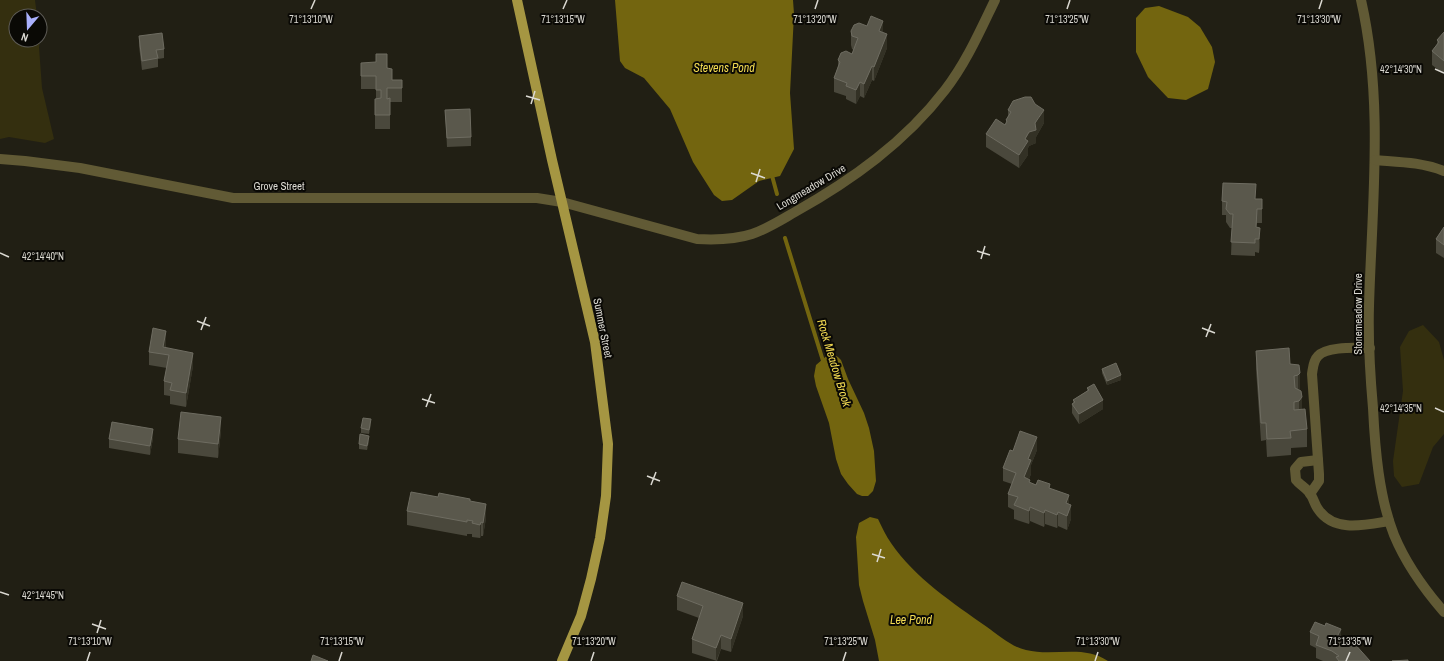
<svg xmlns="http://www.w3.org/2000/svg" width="1444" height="661" font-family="'Archivo Narrow',sans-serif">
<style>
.green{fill:#342f0f}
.water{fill:#73650f}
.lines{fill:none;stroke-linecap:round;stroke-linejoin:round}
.stream{stroke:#73650f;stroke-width:4}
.minor{stroke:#615a35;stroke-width:10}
.major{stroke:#a59642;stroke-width:10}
.wall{fill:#4a483c}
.shaded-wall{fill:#333125}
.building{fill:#5a584c;stroke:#6e6c61}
.ticks{fill:none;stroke:#dbd9d2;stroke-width:1.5}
.labels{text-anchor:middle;stroke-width:4;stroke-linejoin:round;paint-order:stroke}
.street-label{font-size:11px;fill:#dbd9d2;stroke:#0a0905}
.water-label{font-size:12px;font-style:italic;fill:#f2da52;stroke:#0a0905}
.ticks-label{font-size:10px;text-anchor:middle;fill:#dbd9d2;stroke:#0a0905;stroke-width:4;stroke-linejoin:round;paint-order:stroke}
</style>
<rect width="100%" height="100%" fill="#211f14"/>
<g class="green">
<path d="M0 0H35L37 16H16V40H40V30L41 35 39 47 42 88 54 139 45 143 9 137 0 139Z"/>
<path d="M1423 325 1439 342 1444 360V434L1433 447 1419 484 1402 487 1394 476 1393 461 1403 391 1400 347 1409 331Z"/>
</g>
<g class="water">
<path d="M615 0H793L794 14 790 93 794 149 780 176 759 181 732 200 722 201 714 195 693 162 670 109 644 78 625 68 620 61Z"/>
<path d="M1159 6 1188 17 1200 27 1212 47 1215 62 1208 89 1186 100 1168 98 1148 77 1136 52V18L1145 8Z"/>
<path d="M830 353 838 357 841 360 848 379 864 413 869 428 874 451 876 481 873 491 868 496H862L857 494 848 484 841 474 836 459 829 423 816 386 814 376 816 365Z"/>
<path d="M870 517 878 519C882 527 886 536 891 543 915 578 953 603 987 627 998 635 1012 647 1026 650 1054 657 1083 644 1108 661H879L875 640 863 601 859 585 856 537 859 523Z"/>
</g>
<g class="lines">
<g class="stream">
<path d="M771 172 777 194"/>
<path d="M785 238 824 364"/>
</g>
<g class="minor">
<path d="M1361 0C1384 101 1372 204 1369 306 1368 340 1370 374 1373 408 1375 449 1379 497 1394 535 1406 564 1424 589 1444 612"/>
<path d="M0 159 25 161 80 168 233 198H537L562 202 697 239C716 240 734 240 752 234 767 229 781 220 795 212 852 180 905 142 945 90 966 63 980 31 995 0"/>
<path d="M1375 160C1399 162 1421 162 1444 171"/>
<path d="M1318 460 1301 462 1295 469 1296 480C1300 485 1308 489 1311 495 1314 500 1315 505 1318 509 1334 533 1365 525 1389 521"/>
<path d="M1310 494 1319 481V474L1312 374C1313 368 1313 361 1318 356 1327 346 1356 348 1370 348"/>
</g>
<path class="major" d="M517 0 552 160 595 342 608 444 606 496 600 538 591 579 581 616 562 661"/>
</g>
<g class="wall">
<path d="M851 31 883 33 887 48 874 81 872 80 864 98 860 96 856 104 846 99V96L834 92V78L838 66V60L852 54 854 50 852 49 851 45Z"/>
<path d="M1444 32V74L1432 65V51L1437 44V40Z"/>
<path d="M139 36 164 49V58L158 59V67L142 70 139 46Z"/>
<path d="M361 63 387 68 392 80H402V102H390V129H375V99H376V89H361Z"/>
<path d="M445 110 471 137V146L447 147Z"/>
<path d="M1008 110 1044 123 1036 137V143L1029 146 1028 148V155L1019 168 986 147V134L1005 125 1006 124V120L1008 116Z"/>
<path d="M1256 199H1262V223H1257L1256 227 1260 241 1259 253 1255 252V256L1231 255 1232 228H1230L1226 222V215H1222V201Z"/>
<path d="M1444 227V258L1436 253V239Z"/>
<path d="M166 344V348L193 366 186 407 170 404V396L164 395V381L167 368 149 365V352Z"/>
<path d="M1256 351 1290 364 1299 365 1300 390 1302 409 1307 429V447L1291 448V455L1267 457 1266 440 1261 441 1256 369Z"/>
<path d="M1102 369 1121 380 1107 385 1102 373Z"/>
<path d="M1087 388 1103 409 1079 424 1072 413V404L1073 403V400L1087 391Z"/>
<path d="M371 424 369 434 361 433V428Z"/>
<path d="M221 431 218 458 178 453V439Z"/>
<path d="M153 438 150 455 109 448V439Z"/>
<path d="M369 441 367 450 359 449V444Z"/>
<path d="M1037 450 1031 465V474L1029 479 1030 483 1050 488 1069 504 1071 519 1067 530 1058 526 1057 528 1045 524 1044 527 1030 521 1029 524 1014 519V510L1008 507V494L1012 484 1003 481V468L1013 451Z"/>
<path d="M438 497 470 501 486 518 483 536H481L480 538 472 537V534H467V536L407 525V511Z"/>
<path d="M677 596 743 616 731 652 721 649 717 661 692 653V639L699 618 677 610Z"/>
<path d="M1310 632 1341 636 1370 661H1323L1316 658V648L1310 645Z"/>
</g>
<g class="shaded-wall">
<path d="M883 21V35L879 31Z"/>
<path d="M887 34V48L874 81V67Z"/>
<path d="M872 66V80L864 98V84Z"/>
<path d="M860 82V96L856 104V90Z"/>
<path d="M1044 110V123L1036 137V143L1029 146 1028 148V155L1019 168V155L1025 139Z"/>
<path d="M1260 228V241L1259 253V239Z"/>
<path d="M166 331V344L165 354 163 347Z"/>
<path d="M193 353V366L186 407V393Z"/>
<path d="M1300 373V390L1298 393V375Z"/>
<path d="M1121 375V380L1107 385V381Z"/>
<path d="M1302 397V415L1299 419V401Z"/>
<path d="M1103 400V409L1079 424V414Z"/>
<path d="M221 417V431L218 458V444Z"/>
<path d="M371 419V424L369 434V430Z"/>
<path d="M153 429V438L150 455V446Z"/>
<path d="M369 436V441L367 450V446Z"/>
<path d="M1037 437V450L1031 465V474L1024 491V477L1028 459Z"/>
<path d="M1069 495V509L1066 503Z"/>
<path d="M486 504V518L483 536V523Z"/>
<path d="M1071 505V519L1067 530V516Z"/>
<path d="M1030 507V521L1029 524V511Z"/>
<path d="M1045 510V524L1044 527V513Z"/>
<path d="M1058 512V526L1057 528V515Z"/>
<path d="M481 522V536L480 538V525Z"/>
<path d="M743 603V616L731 652V639Z"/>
<path d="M1341 629V643L1338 635Z"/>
<path d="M721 635V649L716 661V648Z"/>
</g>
<g class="building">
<path d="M871 16 883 21 879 31 887 34 874 67 872 66 864 84 860 82 856 90 846 86 847 83 834 78 840 62 838 60 841 53 846 51 852 54 858 38 852 36 851 31 854 25 859 23 867 26Z"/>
<path d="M1444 32V61L1432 51 1439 42 1437 40Z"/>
<path d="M162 33 164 49 156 50 158 58 142 61 139 36Z"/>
<path d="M376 54H387V68L392 69V80H402V88H387V99L390 98V115H375V99L381 98V90H376V76H361V63L376 62Z"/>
<path d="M1025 97H1031L1035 104 1044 110 1035 123 1036 130 1029 132 1025 139 1028 141 1019 155 986 134 996 119 1005 125 1007 121 1006 120 1011 112 1008 110 1013 101Z"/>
<path d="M470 109 471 137 447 138 445 110Z"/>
<path d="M1223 183 1256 184 1255 199H1262V209H1257L1256 227 1260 228 1259 239H1255V243L1231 242 1233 214H1230L1226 209 1227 202 1222 201Z"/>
<path d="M1444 227V245L1436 239Z"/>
<path d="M153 328 166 331 163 347 193 353 186 393 170 390 172 383 164 381 169 355 149 352Z"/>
<path d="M1289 348 1290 364 1299 365 1300 373 1298 375 1294 376 1295 388 1301 391 1302 397 1299 401 1294 402V410L1305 409 1307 429 1290 431 1291 438 1267 439 1266 423H1261L1256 351Z"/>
<path d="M1116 363 1121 375 1107 381 1102 369Z"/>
<path d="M1094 384 1103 400 1079 414 1072 404 1075 402 1073 400 1089 390 1087 388Z"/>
<path d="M181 412 221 417 218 444 178 439Z"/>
<path d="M363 418 371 419 369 430 361 428Z"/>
<path d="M112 422 153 429 150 446 109 439Z"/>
<path d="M1020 431 1037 437 1028 459 1031 460 1024 477 1030 480 1029 482 1036 485 1038 480 1050 484 1049 488 1069 495 1066 503 1071 505 1067 516 1058 512 1057 515 1045 510 1044 513 1030 507 1029 511 1014 505 1018 497 1008 494 1016 473 1003 468 1010 450 1013 451Z"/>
<path d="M360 434 369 436 367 446 359 444Z"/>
<path d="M411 492 438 497 439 493 470 499V501L486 504 483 523 481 522 480 525 472 523 473 521 467 520V522L407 511Z"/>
<path d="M682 582 743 603 731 639 721 635 716 648 692 639 703 606 677 596Z"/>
<path d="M1315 622 1325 626 1326 623 1341 629 1338 635 1353 642 1370 661H1339L1336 657 1339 656 1332 651 1316 645 1319 636 1310 632Z"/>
<path d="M313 655 328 661H311Z"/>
<path d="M1408 660V661H1392Z"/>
</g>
<path class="ticks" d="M311 9 315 0M563 9 567 0M815 9 818 0M1067 9 1070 0M1319 9 1322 0M1435 69 1444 73M526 96 540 100M531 104 535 91M751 173 765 178M756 182 760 169M977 251 990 255M0 253 9 257M981 259 985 246M197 321 210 326M1202 328 1215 333M201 330 206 317M1206 337 1211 324M422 399 435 403M426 407 431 394M1435 408 1444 412M647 476 660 481M651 485 656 472M872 554 885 558M877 562 881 549M0 592 9 595M92 624 106 629M97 633 101 620M87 661 90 652M339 661 342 652M591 661 594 652M843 661 846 652M1095 661 1098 652M1346 661 1350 652"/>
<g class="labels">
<g class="street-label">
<text x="279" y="190">Grove Street</text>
<text transform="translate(811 187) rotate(-31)" y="4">Longmeadow Drive</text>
<text transform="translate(1358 314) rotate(-90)" y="4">Stonemeadow Drive</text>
<text transform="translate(603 328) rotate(79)" y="4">Summer Street</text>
</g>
<g class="water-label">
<text x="724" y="72">Stevens Pond</text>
<text transform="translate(834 363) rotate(73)" y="4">Rock Meadow Brook</text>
<text x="911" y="624">Lee Pond</text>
</g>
</g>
<g class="ticks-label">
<text x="563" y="23">71°13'15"W</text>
<text x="1067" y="23">71°13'25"W</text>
<text x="311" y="23">71°13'10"W</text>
<text x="815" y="23">71°13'20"W</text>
<text x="1319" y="23">71°13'30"W</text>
<text x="1401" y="73">42°14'30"N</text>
<text x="43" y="260">42°14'40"N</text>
<text x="1401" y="412">42°14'35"N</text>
<text x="43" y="599">42°14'45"N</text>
<text x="90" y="645">71°13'10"W</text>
<text x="342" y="645">71°13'15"W</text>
<text x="594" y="645">71°13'20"W</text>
<text x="846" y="645">71°13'25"W</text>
<text x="1098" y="645">71°13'30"W</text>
<text x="1350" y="645">71°13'35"W</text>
</g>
<g transform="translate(28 28) rotate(199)"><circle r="19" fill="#0a0905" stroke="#5e5c57"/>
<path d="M0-3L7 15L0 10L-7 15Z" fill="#a9b0fc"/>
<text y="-6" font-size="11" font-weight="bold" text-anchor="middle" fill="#dbd9d2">N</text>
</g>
</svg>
